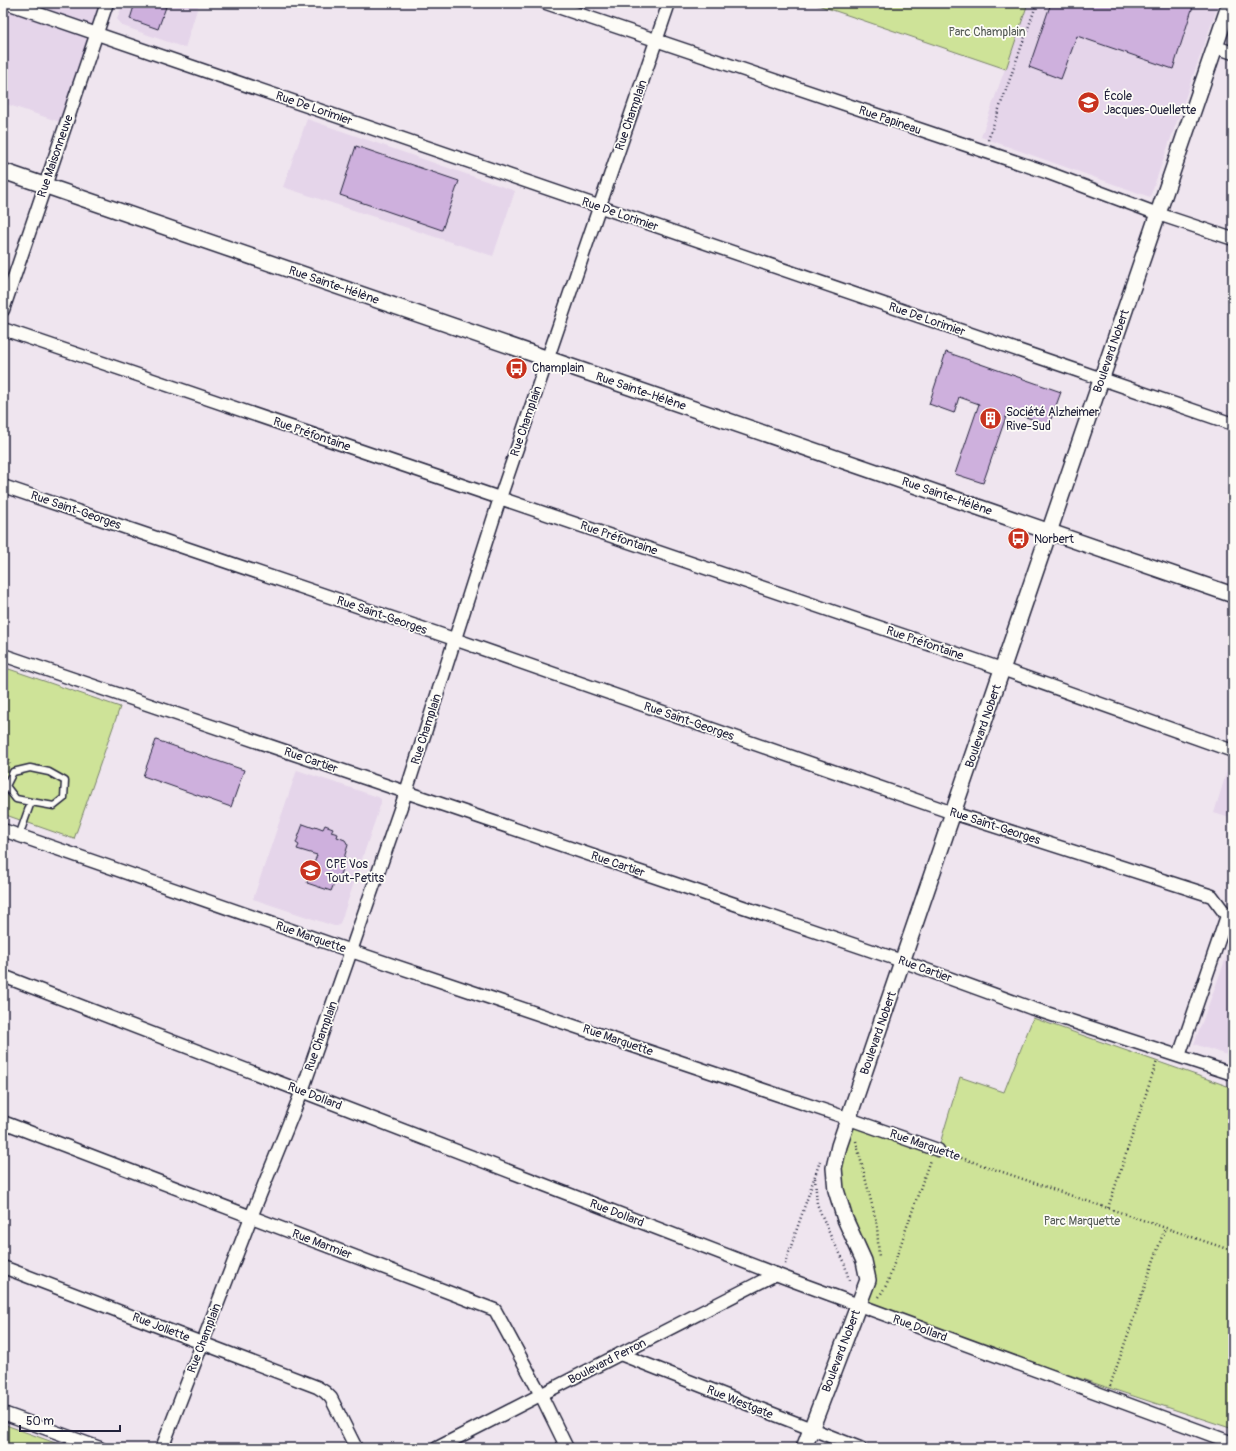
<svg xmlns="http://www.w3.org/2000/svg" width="1236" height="1451" font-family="Pangolin,sans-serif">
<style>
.built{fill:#e5d5ea}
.green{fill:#cee398;stroke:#78826a}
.building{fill:#ceb0dd;stroke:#22223b}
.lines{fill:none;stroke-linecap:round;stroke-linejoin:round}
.service-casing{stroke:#22223b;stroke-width:9}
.minor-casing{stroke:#22223b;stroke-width:15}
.tertiary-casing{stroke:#22223b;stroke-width:18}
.path{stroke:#22223b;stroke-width:2.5;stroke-dasharray:1 3;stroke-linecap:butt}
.service{stroke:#fdfcf7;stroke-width:6}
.minor{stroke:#fdfcf7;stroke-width:12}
.tertiary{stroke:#fdfcf7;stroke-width:15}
.labels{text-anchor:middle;stroke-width:3.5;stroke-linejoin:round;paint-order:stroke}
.park-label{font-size:12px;fill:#565c57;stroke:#fdfcf7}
.poi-label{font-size:12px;fill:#22223b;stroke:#fdfcf7;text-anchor:start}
.street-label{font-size:12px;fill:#22223b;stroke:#fdfcf7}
</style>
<rect width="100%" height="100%" fill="#efe5ef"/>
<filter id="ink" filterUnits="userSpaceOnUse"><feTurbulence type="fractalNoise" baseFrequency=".025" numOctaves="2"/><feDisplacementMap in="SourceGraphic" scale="8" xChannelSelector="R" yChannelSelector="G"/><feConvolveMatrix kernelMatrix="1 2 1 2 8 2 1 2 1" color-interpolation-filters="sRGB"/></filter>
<g filter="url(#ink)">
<g class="built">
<path d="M3 3H102L60 122 3 103Z"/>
<path d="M123 3H199L185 48 123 26 117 19Z"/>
<path d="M1028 3H1219L1150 197 981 137Z"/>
<path d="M307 119 515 191 493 256 283 187Z"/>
<path d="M1230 761 1233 762V819L1214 813Z"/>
<path d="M297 770 378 797 381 799V803L341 921 338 926H334L253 899Z"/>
<path d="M1233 939V1057L1194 1044Z"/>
</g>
<g class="green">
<path d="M812 3H1028L1006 69Z"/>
<path d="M3 667 120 707 74 839 3 814Z"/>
<path d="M1033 1018 1233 1088V1429L858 1305 871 1273 843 1199 839 1146 848 1118 938 1150 960 1077 1004 1092Z"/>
<path d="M3 1424 69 1448H3Z"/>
</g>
<g class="building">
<path d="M135 3H152L166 7 158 29 130 19Z"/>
<path d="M1051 3H1194L1173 69 1077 36 1061 79 1029 67Z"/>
<path d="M356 146 459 181 442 230 340 195Z"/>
<path d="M946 352 1061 392 1049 425 1008 411 983 483 955 474 979 404 959 397 954 413 929 404Z"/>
<path d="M156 740 244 770 231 807 143 776Z"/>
<path d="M303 824 314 828 315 826 323 829 325 825 333 828 331 832 338 834 337 837 345 840 348 845 344 858 346 859 337 882 335 881 331 891 307 883 317 855 297 849 299 845 296 843Z"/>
</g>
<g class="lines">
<defs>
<path id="service" d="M19 836 31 802 54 806 64 798 65 781 49 772 30 768 13 772 6 786 16 799 31 802"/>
<g id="minor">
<path d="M7 3 1233 424"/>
<path d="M546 3 1046 172 1158 214 1233 239"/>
<path d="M1216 47 1233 53"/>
<path d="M3 310 107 3"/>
<path d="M3 329 1002 669 1233 751"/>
<path d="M3 486 454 639 953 813 1212 896 1227 916 1179 1056"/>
<path d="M3 655 902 961 1031 1008 1233 1074"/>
<path d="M3 830 351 951 835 1114 938 1150"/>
<path d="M3 976 791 1280 1233 1443"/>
<path d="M3 1122 495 1310 541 1395 567 1448"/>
<path d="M3 1267 317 1387 325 1392 331 1398 356 1448"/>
<path d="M620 1354 860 1448"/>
<path d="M3 1413 100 1448"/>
<path d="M162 1448 251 1217 302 1091 351 951 406 792 500 498 669 3"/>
<path d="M437 1448 776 1274"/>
</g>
<g id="tertiary">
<path d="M3 171 1233 595"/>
<path d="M804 1448 868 1280 864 1261 845 1219 836 1190 834 1168 839 1146 1230 3"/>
</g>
</defs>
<use href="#service" class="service-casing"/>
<use href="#minor" class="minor-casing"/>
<use href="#tertiary" class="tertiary-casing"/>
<g class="path">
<path d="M988 140 1037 3"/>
<path d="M3 756 9 758 10 764"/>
<path d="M856 1141 877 1225 879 1258"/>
<path d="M950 1154 1233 1251"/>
<path d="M815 1178 817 1204 831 1237 844 1261 849 1281"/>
<path d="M1108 1208 1157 1061"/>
<path d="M785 1264 820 1161"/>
<path d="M879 1297 887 1284 930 1160"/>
<path d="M1110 1386 1165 1228"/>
</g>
<use href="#service" class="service"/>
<use href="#minor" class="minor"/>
<use href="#tertiary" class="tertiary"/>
</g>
</g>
<defs>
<symbol id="school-disc" viewBox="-11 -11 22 22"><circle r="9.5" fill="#c8321e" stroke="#fdfcf7"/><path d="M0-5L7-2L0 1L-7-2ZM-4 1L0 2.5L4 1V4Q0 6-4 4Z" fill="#fff"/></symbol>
<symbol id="bus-disc" viewBox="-11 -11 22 22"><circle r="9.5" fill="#c8321e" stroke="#fdfcf7"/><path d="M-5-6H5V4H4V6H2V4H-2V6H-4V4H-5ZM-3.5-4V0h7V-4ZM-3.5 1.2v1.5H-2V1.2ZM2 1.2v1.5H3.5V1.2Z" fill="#fff"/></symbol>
<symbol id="building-disc" viewBox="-11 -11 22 22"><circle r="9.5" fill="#c8321e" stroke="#fdfcf7"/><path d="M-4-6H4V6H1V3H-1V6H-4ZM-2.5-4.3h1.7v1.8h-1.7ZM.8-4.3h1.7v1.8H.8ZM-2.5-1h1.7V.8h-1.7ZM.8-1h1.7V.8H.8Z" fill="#fff"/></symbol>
</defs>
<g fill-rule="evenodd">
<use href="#school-disc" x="1076" y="90" width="25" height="25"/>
<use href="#bus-disc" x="504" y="356" width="25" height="25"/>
<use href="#building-disc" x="978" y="406" width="25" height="25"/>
<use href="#bus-disc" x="1006" y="526" width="25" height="25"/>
<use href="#school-disc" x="298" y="858" width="25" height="25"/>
</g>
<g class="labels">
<g class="park-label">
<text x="987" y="36">Parc Champlain</text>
<text x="1082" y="1225">Parc Marquette</text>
</g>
<g class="poi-label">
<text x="1104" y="100">École<tspan x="1104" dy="14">Jacques-Ouellette</tspan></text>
<text x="532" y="372">Champlain</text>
<text x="1006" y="416">Société Alzheimer<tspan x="1006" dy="14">Rive-Sud</tspan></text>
<text x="1034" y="543">Norbert</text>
<text x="326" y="868">CPE Vos<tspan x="326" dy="14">Tout-Petits</tspan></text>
</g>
<g class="street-label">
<text transform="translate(314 108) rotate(19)" y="4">Rue De Lorimier</text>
<text transform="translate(631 115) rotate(-71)" y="4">Rue Champlain</text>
<text transform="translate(890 120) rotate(19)" y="4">Rue Papineau</text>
<text transform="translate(55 156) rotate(-71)" y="4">Rue Maisonneuve</text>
<text transform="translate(620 214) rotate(19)" y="4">Rue De Lorimier</text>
<text transform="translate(334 285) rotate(19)" y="4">Rue Sainte-Hélène</text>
<text transform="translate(927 319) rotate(19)" y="4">Rue De Lorimier</text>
<text transform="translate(1111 351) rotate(-71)" y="4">Boulevard Nobert</text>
<text transform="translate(641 391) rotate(19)" y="4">Rue Sainte-Hélène</text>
<text transform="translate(526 421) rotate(-71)" y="4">Rue Champlain</text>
<text transform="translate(312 434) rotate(19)" y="4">Rue Préfontaine</text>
<text transform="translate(947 496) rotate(19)" y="4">Rue Sainte-Hélène</text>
<text transform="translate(76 510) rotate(19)" y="4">Rue Saint-Georges</text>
<text transform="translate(619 538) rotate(19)" y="4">Rue Préfontaine</text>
<text transform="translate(382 615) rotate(19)" y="4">Rue Saint-Georges</text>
<text transform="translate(925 643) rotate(19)" y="4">Rue Préfontaine</text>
<text transform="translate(689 721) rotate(19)" y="4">Rue Saint-Georges</text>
<text transform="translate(983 726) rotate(-71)" y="4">Boulevard Nobert</text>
<text transform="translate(426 729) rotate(-72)" y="4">Rue Champlain</text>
<text transform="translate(311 760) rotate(19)" y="4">Rue Cartier</text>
<text transform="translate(995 826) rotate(18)" y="4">Rue Saint-Georges</text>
<text transform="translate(618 864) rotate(19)" y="4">Rue Cartier</text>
<text transform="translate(311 937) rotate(19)" y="4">Rue Marquette</text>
<text transform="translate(925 969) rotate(20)" y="4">Rue Cartier</text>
<text transform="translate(878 1033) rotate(-71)" y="4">Boulevard Nobert</text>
<text transform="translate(321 1036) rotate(-70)" y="4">Rue Champlain</text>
<text transform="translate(618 1040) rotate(19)" y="4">Rue Marquette</text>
<text transform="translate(315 1096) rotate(21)" y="4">Rue Dollard</text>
<text transform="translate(925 1145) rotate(19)" y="4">Rue Marquette</text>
<text transform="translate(617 1213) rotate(21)" y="4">Rue Dollard</text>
<text transform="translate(322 1244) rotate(21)" y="4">Rue Marmier</text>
<text transform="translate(161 1327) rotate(21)" y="4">Rue Joliette</text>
<text transform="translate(920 1328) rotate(20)" y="4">Rue Dollard</text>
<text transform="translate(204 1338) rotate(-69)" y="4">Rue Champlain</text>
<text transform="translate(841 1351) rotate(-69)" y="4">Boulevard Nobert</text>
<text transform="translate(607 1361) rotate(-27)" y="4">Boulevard Perron</text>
<text transform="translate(740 1402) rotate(22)" y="4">Rue Westgate</text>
</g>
</g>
<rect width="1236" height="1451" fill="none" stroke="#fdfcf7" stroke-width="16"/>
<rect x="8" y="8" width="1220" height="1435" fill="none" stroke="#22223b" stroke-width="1.5" filter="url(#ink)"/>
<path d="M20 1425v6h100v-6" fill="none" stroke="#22223b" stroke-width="2"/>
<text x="26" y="1425" font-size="12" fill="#22223b" stroke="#fdfcf7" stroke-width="3" paint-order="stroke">50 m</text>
</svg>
